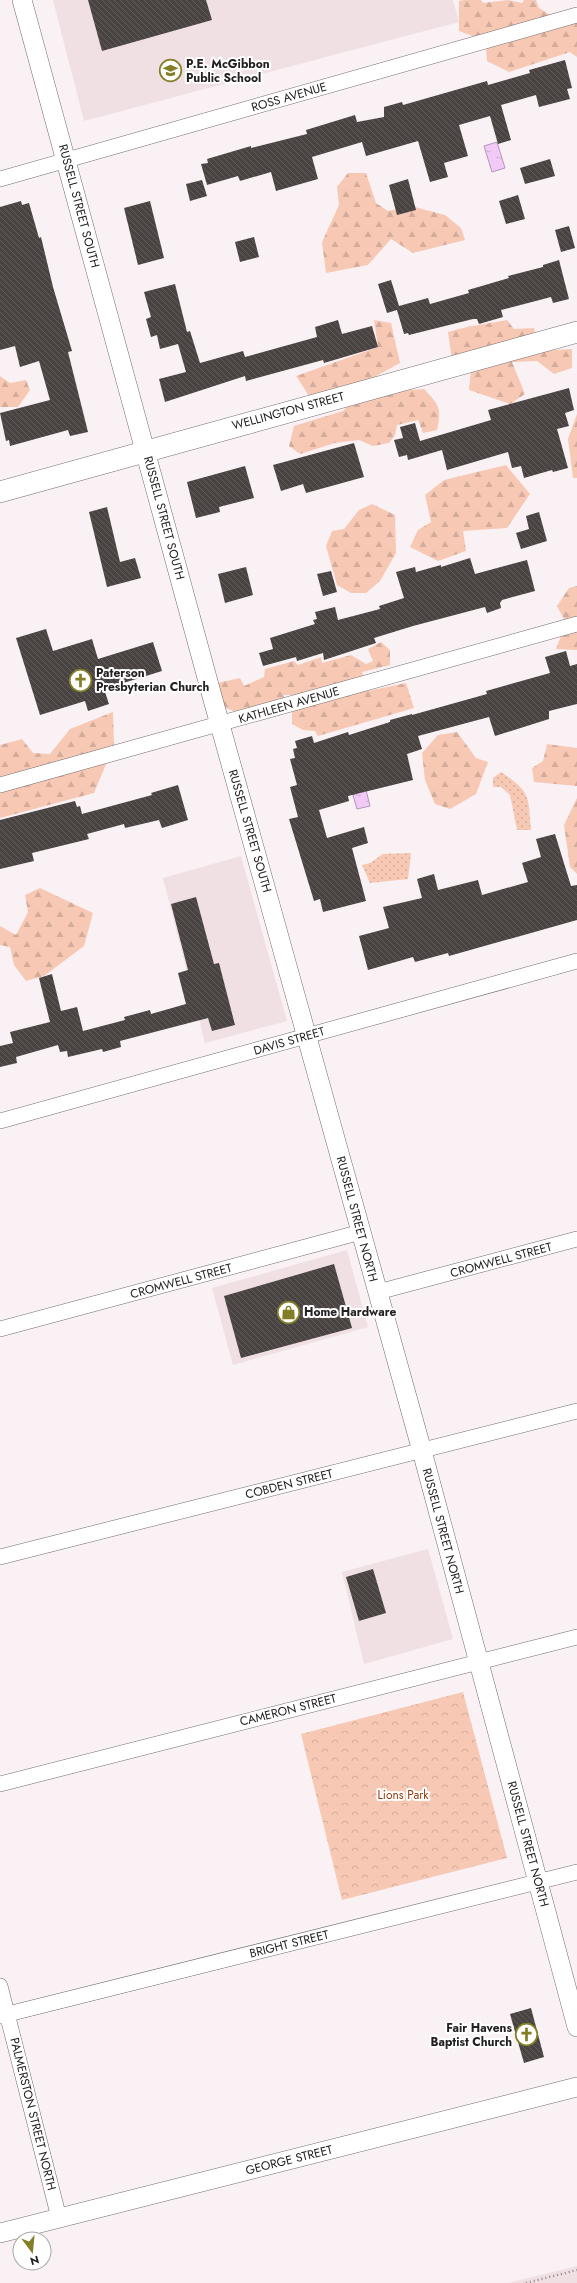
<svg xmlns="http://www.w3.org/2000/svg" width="577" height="2283" font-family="Jost,sans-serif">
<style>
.built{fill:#f0e0e3}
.grass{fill:url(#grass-dots)}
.forest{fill:url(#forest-firs)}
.park{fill:url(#park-crowns)}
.water{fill:url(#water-ripples);stroke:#b497b7}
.building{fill:url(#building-back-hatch)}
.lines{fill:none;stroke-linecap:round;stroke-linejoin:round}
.minor-casing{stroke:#736c6d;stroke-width:16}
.tertiary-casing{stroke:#736c6d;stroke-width:20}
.secondary-casing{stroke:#736c6d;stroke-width:22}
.path{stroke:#8b8688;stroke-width:2.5;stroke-dasharray:1 3;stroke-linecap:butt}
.minor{stroke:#fff;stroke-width:15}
.tertiary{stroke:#fff;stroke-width:19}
.secondary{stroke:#fff;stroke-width:21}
.labels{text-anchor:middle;stroke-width:4;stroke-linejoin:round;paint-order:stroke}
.poi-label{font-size:12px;font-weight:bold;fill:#232021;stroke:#fff;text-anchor:start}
.street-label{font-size:12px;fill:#232021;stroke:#fff}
.park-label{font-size:12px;fill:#8d3b0e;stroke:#fff}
</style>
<defs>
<pattern id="grass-dots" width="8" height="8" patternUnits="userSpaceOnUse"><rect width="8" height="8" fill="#f7c9b5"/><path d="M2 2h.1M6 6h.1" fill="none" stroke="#d3ac9b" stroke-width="1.8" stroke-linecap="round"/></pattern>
<pattern id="forest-firs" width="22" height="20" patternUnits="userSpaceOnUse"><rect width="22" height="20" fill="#f7c9b5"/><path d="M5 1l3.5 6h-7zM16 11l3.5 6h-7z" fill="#d3ac9b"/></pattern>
<pattern id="park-crowns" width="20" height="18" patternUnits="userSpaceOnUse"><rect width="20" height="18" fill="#f7c9b5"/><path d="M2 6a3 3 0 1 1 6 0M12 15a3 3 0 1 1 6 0" fill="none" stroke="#d3ac9b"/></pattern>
<pattern id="water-ripples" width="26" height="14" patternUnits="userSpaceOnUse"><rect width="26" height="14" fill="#f2caf7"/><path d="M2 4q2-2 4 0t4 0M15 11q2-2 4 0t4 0" fill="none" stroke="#cfadd3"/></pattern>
<pattern id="building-back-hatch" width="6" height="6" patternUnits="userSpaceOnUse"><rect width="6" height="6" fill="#494342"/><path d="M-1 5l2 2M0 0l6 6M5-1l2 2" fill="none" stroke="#605b5a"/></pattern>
</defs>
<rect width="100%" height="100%" fill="#f9f1f3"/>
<g class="built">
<path d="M53 0H453L459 22 84 121Z"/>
<path d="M241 856 287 1021 205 1043 163 878Z"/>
<path d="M347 1250 368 1327 233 1365 212 1288Z"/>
<path d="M428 1549 453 1639 364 1664 342 1572Z"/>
<path d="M577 2266V2283H508Z"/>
</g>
<g class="grass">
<path d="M501 772C531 792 528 796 531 830H517L510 795 501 787H493V778Z"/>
<path d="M411 853 408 879 370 883 362 865 370 863 383 854Z"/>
</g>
<g class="forest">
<path d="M464 0H481L483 3 508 0 522 3 524 0H536L539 8 552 16 475 37 459 31V1Z"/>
<path d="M577 20V57L570 52 509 72 487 61 486 49 479 40Z"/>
<path d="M348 173H366L376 203 388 211 411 206 445 215 461 228 465 240 413 253 391 239 368 265 326 273 322 242 339 205 337 187Z"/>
<path d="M374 320 391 323 400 363 376 376 379 392 424 389C439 405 442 408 437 430L423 433 418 420 397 425 395 435 389 443 373 446 359 440 335 443 300 454 289 446 294 426 343 411 351 402 311 399 296 376 378 347Z"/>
<path d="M507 320 514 329 534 328 539 351 572 349V368L554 374 537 361 512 362 525 394 510 404 469 390 471 372 452 360 448 332C467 326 486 324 507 320Z"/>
<path d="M0 376 10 383 26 380 30 390 18 407H0Z"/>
<path d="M577 414V478H573L568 439Z"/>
<path d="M506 465 530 494 507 528 463 531 466 551 438 561 410 547 418 530 431 522 425 495 444 480Z"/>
<path d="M372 504 395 515 396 553 380 581 366 593H351L337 585 326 546 332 531 344 529 359 510Z"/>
<path d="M577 586V650L556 649 566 623 557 606 569 588Z"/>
<path d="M381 642 390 650V665L362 672 368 691 406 683 414 708 318 736 315 731 303 730 292 724V695H284L283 714 258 720 223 707 217 683 240 678 244 686 264 677 265 669 294 661 298 665 321 657 322 663 351 655 366 664 373 661 368 649Z"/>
<path d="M113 712 114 745 94 793 0 818V745L22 739 33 753 50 754 70 729Z"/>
<path d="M457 732 476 758 488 762 476 794 450 809 435 804 425 780 422 753 438 735Z"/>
<path d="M547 744 577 748V786L534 782 532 768 543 761Z"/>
<path d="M577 798V874L570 867 564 825Z"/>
<path d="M40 888 93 913 84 946 44 976 26 981 14 965 10 947 0 945V926L16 935 28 912 25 895Z"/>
</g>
<path class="park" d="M463 1692 507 1858 342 1900 301 1734Z"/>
<g class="water">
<path d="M497 142 505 168 492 172 484 146Z"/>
<path d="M364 782 370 806 357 809 350 785Z"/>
</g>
<g class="building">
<path d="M88 0H206L212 20 102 51Z"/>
<path d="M565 60 572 88 567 89 570 99 539 107 536 95 501 105 511 140 498 144 490 116 459 125 468 156 444 163 448 177 430 182 418 141 366 156 362 142 312 157 318 179 276 191 271 172 240 181 238 176 207 185 201 164 208 163 207 159 251 146V148L307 134 306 130 355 115 357 122 384 117V107L402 102 403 105 487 81 488 85 530 73 529 70Z"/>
<path d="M550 159 555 176 525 184 520 168Z"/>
<path d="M408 179 416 210 397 215 389 185Z"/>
<path d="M202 180 207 196 190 201 186 184Z"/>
<path d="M518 195 525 219 506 224 499 201Z"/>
<path d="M21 201 22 205 29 203 39 238 41 237 53 287 72 351 68 352 88 432 70 436 68 430 10 446 9 440 6 441 0 413 50 400 39 361 20 367 15 346 0 350V207Z"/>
<path d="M150 201 164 258 138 265 124 208Z"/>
<path d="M569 226 575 248 561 252 555 230Z"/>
<path d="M254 237 259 257 240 262 235 242Z"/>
<path d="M559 260 569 299 553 303 551 297 501 310 503 317 479 324 477 319H473L409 335 408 333 404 334 397 310 387 313 378 284 391 280 399 306 428 298 430 304 469 293 468 290 509 278 508 276 543 267V265Z"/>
<path d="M175 284 187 332 190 331 200 363 243 351 245 357 317 337 315 327 338 320 342 334 372 326 378 347 324 363 323 360 246 381 245 376 165 402 159 379 186 372 178 344 160 349 157 335 151 337 146 319 151 317 144 292Z"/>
<path d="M569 388 574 410 565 413 569 426 557 429 568 468 553 472 552 470 524 478 521 466 512 468 508 452 447 470 442 450 408 460 407 455 399 457 394 440 403 438 400 427 415 423 420 441 491 420 488 410Z"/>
<path d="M354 443 364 477 306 493 303 484 281 491 273 465Z"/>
<path d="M245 466 254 498 219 507 220 512 196 518 187 482Z"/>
<path d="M107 507 120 562 135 558 141 578 107 587 89 512Z"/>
<path d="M539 512 547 541 521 549 516 533 529 529 526 516Z"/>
<path d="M470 558 475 574 527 560 535 591 502 600 500 603 501 608 487 613 485 607 413 626 374 638 376 643 324 660 323 653 297 661 296 657 263 666 259 653 273 649 270 638 315 624 313 620 317 619 315 612 335 607 338 620 380 609 379 606 404 598 396 572 415 567 416 572 441 565V567Z"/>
<path d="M246 567 253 595 225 603 218 574Z"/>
<path d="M331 571 337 592 323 596 317 574Z"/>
<path d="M46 629 53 651 92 639 98 659 153 642 162 671 104 689 109 704 88 711 85 701 40 715 16 638Z"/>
<path d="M566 651 570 666 577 664V704L549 711V719L495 736 489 717 418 736 422 749 407 754 413 780 348 796 349 801 319 810 327 838 364 827 368 843 352 848 366 901 323 912 320 899 314 901 289 819 298 817 290 787 297 785 290 759 295 758 293 749 297 748 295 741 312 736 314 743 348 732 349 735 390 722V720L412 714V715L487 694 486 691 550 673 545 657Z"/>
<path d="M178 785 188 820 162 828 159 820 125 828 124 824 87 834 89 839 32 853 34 861 0 869V820L75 801 77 807 80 806 82 814 152 795 151 793Z"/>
<path d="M555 834 571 886 577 885V920L449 956 448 953 415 962 413 957 368 970 359 936 389 928 383 907 422 898 417 879 434 874 438 890 478 880 482 895 528 882 522 863 541 857 536 839Z"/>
<path d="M196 897 214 964 219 963 235 1025 212 1031 208 1018 120 1041 121 1047 103 1052 102 1049 68 1057 67 1051 60 1052 58 1045 16 1057 17 1063 0 1067V1046L13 1043 10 1032 50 1022 39 978 52 974 61 1011 77 1007 83 1031 125 1020 124 1017 150 1010 151 1014 186 1004 178 973 188 970 171 904Z"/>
<path d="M334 1264 352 1328 241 1358 224 1296Z"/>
<path d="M373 1569 386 1613 359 1621 346 1577Z"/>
<path d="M531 2008 544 2057 524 2063 510 2014Z"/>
</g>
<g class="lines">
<defs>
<g id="minor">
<path d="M0 179 577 15"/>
<path d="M0 785 577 624"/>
<path d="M0 1121 577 961"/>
<path d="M378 1292 577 1239"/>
<path d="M0 1329 361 1232"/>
<path d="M0 1557 577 1411"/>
<path d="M0 1784 577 1637"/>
<path d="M0 1986 59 2218"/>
<path d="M0 2016 577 1872"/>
</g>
<g id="tertiary">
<path d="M22 0 212 696 422 1451 577 2027"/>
<path d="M0 2233 577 2087"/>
</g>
<path id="secondary" d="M0 492 577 332"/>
</defs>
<use href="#minor" class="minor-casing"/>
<use href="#tertiary" class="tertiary-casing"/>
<use href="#secondary" class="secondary-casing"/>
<path class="path" d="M526 2283 577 2270"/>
<use href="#minor" class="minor"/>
<use href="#tertiary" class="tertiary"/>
<use href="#secondary" class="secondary"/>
</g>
<defs>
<symbol id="school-ring" viewBox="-11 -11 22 22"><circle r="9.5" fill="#fff" stroke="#847f26" stroke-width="1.5"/><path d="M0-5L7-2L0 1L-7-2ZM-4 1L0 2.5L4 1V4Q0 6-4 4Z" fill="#847f26"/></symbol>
<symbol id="church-ring" viewBox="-11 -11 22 22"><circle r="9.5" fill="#fff" stroke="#847f26" stroke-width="1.5"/><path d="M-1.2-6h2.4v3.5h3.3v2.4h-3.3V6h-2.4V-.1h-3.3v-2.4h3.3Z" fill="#847f26"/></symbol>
<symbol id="shop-ring" viewBox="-11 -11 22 22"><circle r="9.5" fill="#fff" stroke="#847f26" stroke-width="1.5"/><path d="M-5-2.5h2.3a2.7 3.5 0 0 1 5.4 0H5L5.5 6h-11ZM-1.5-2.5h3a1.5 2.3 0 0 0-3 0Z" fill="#847f26"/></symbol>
</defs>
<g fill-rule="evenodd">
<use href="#school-ring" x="158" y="58" width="25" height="25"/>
<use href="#church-ring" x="68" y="668" width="25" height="25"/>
<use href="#shop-ring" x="276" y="1300" width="25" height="25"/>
<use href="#church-ring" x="514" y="2022" width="25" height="25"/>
</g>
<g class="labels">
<g class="poi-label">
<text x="186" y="68">P.E. McGibbon<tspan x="186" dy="14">Public School</tspan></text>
<text x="96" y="677">Paterson<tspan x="96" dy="14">Presbyterian Church</tspan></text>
<text x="304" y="1316">Home Hardware</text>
<text x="512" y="2032" text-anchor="end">Fair Havens<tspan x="512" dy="14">Baptist Church</tspan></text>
</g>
<g class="street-label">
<text transform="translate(289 97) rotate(-16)" y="4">ROSS AVENUE</text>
<text transform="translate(79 206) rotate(75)" y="4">RUSSELL STREET SOUTH</text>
<text transform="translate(288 411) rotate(-15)" y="4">WELLINGTON STREET</text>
<text transform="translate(164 518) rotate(75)" y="4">RUSSELL STREET SOUTH</text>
<text transform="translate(289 705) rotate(-16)" y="4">KATHLEEN AVENUE</text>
<text transform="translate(250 831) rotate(74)" y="4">RUSSELL STREET SOUTH</text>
<text transform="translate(289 1041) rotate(-16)" y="4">DAVIS STREET</text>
<text transform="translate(357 1219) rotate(75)" y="4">RUSSELL STREET NORTH</text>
<text transform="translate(501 1260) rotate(-15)" y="4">CROMWELL STREET</text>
<text transform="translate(181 1281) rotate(-15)" y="4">CROMWELL STREET</text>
<text transform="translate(289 1484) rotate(-14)" y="4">COBDEN STREET</text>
<text transform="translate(443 1531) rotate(75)" y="4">RUSSELL STREET NORTH</text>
<text transform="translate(288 1710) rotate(-14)" y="4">CAMERON STREET</text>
<text transform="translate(528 1844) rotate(75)" y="4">RUSSELL STREET NORTH</text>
<text transform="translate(289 1944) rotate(-14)" y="4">BRIGHT STREET</text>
<text transform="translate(33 2114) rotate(76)" y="4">PALMERSTON STREET NORTH</text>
<text transform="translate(289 2160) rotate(-14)" y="4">GEORGE STREET</text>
</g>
<g class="park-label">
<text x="403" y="1799">Lions Park</text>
</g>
</g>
<g transform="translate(32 2251) rotate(164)"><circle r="19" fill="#ffffff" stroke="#a7a6a6"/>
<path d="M0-3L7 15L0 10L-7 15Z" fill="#847f26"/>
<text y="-6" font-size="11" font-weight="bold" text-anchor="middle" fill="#232021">N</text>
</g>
</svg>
